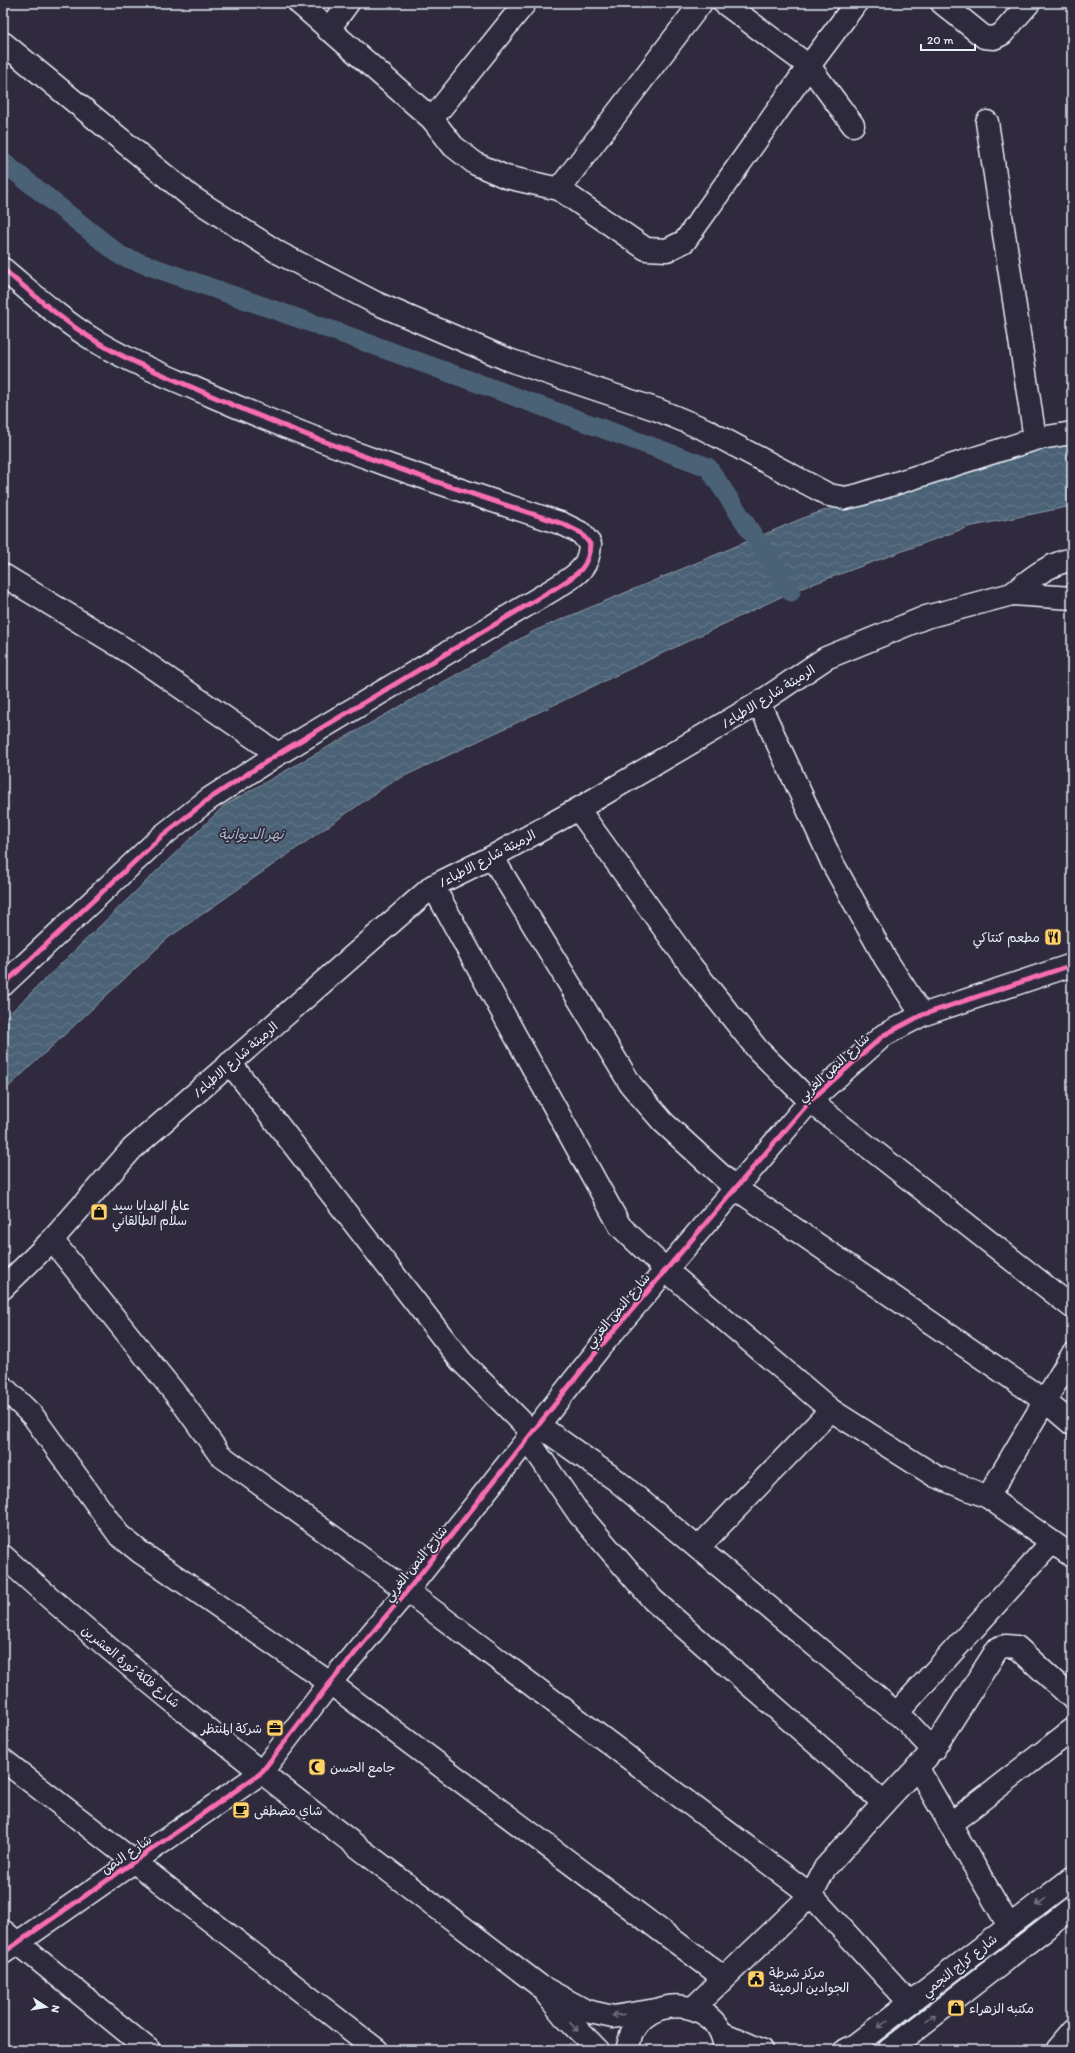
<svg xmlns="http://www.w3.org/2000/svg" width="1075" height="2053" font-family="Itim,'Playpen Sans Arabic',sans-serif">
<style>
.water{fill:url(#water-waves);stroke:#8a9baa}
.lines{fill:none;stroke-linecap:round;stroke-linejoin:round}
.canal{stroke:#4b6276;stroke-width:19}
.minor-casing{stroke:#e8f1f8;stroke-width:25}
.major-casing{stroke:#e8f1f8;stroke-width:25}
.minor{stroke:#2f2a3d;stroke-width:22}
.major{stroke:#2f2a3d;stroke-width:22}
.cycleway-casing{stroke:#2f2a3d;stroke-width:8}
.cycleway{stroke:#f96db3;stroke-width:5}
.oneway{stroke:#70707e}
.labels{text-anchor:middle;stroke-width:3.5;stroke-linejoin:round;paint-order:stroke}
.street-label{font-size:13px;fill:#e8f1f8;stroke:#2f2a3d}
.poi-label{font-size:13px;fill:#e8f1f8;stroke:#2f2a3d;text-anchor:start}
.water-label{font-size:14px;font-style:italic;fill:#a9b8c4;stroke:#2f2a3d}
</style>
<defs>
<pattern id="water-waves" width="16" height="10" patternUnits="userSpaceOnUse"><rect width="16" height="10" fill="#4b6276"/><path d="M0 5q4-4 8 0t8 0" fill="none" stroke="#65798a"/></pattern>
</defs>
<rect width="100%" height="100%" fill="#2f2a3d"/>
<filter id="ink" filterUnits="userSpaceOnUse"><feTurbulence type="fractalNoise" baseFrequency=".025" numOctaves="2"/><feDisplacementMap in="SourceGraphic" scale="8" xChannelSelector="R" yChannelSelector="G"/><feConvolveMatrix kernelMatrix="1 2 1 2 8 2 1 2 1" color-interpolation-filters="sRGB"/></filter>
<g filter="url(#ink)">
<path class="water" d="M1072 438V506L968 527 791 592 390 783 168 938 3 1092V1020L225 805 534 631 808 516 1006 451Z"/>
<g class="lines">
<path class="canal" d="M3 162 121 256 340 333 708 467 791 592"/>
<defs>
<g id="minor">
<path d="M299 3 432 119 453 146 476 164 506 177 559 189 646 249 667 250 685 241 809 66 856 3"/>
<path d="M724 3 809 66 853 125"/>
<path d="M942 3 984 37 994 38 1002 34 1029 3"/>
<path d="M328 30 348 3"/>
<path d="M3 43 190 196 279 253 376 303 509 360 658 410 704 429 829 495 845 498 859 495 1035 439 1072 433"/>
<path d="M432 119 525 3"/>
<path d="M987 122 1035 439"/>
<path d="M559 189 701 3"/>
<path d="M3 269C32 293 61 320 94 340 131 363 172 378 212 396 326 446 444 485 563 524L581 533 590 544C589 570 574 576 554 589L278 754 209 799 162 836 3 985"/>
<path d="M3 575 131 653 278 754"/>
<path d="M1012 594C1031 578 1047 565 1072 559"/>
<path d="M759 703 833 864 885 958 922 1015"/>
<path d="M578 809 691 966 758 1050 810 1101 1072 1307"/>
<path d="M492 857 631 1085 663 1122 735 1188 1045 1401 1072 1424"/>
<path d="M433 886 620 1226 666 1270 831 1410 935 1476 988 1497 1072 1556"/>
<path d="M230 1063 461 1361 532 1432"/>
<path d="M52 1240 182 1402 220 1455 407 1591 811 1895 910 2003"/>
<path d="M3 1288 52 1240 132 1149 433 886 492 857 578 809 759 703 826 658 926 617 1012 594 1072 598"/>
<path d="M3 1387 33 1416 119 1535 140 1552 330 1683 724 1978"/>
<path d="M538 1425 616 1480 907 1722 933 1750 998 1648 1006 1646 1017 1647 1072 1698"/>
<path d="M527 1438 579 1514 653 1600 884 1803 825 1868 811 1895 693 2008"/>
<path d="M988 1497 1072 1355"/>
<path d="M698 1548 831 1410"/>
<path d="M897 1713 1052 1542"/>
<path d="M3 1760 377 2050"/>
<path d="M917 1767 1009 1926"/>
<path d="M884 1803 927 1757"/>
<path d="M950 1824 1072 1730"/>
<path d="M3 1931 149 2050"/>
<path d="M3 1953 261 1773 330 1683 407 1591 601 1346 810 1101 884 1035 922 1015 1072 965"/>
<path d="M1056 2050 1072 2031"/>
</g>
<g id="major">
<path d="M3 1556C173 1710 358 1847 540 1986L586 2011 613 2017 656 2010"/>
<path d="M547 1995 564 2016 598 2050"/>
<path d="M722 2033 761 2050"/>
<path d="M627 2050C629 2044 630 2037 632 2032 648 2004 685 1998 710 2018 720 2026 723 2038 726 2050"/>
<path d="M845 2050 855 2045 1072 1878"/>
<path d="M889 2050 1072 1908"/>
</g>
</defs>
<use href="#minor" class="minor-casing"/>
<use href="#major" class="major-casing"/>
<use href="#minor" class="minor"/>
<use href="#major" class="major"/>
<defs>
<g id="cycleway">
<path d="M3 269C32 293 61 320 94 340 131 363 172 378 212 396 326 446 444 485 563 524L581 533 590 544C589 570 574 576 554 589L278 754 209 799 162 836 3 985"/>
<path d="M3 1953 261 1773 330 1683 407 1591 601 1346 810 1101 884 1035 922 1015 1072 965"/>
</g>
</defs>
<use href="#cycleway" class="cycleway-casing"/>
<use href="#cycleway" class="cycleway"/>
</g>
<defs><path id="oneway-shaft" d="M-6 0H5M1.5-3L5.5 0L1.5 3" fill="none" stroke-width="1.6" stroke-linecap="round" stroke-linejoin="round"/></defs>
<g class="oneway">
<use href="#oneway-shaft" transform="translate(1041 1902) rotate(143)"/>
<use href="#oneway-shaft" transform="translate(618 2015) rotate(174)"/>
<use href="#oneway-shaft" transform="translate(931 2018) rotate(-38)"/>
<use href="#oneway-shaft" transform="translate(883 2024) rotate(142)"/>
<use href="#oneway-shaft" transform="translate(574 2027) rotate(47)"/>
</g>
</g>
<defs>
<symbol id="restaurant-square" viewBox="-11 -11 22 22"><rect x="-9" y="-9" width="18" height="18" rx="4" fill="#ffd166" stroke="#2f2a3d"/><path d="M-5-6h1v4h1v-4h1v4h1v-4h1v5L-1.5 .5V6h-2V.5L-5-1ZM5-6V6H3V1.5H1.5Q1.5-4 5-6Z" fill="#111"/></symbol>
<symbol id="shop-square" viewBox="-11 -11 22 22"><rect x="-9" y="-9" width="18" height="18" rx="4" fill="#ffd166" stroke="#2f2a3d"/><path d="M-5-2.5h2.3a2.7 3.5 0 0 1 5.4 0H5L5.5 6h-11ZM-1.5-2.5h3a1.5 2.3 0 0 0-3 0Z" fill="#111"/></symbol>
<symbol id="office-square" viewBox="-11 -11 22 22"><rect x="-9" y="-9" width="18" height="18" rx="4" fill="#ffd166" stroke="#2f2a3d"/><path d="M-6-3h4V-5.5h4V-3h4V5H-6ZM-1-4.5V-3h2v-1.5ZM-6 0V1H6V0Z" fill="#111"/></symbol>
<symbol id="mosque-square" viewBox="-11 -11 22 22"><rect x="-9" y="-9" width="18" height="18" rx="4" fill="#ffd166" stroke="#2f2a3d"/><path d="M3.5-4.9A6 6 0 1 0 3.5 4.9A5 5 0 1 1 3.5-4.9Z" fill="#111"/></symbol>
<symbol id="cafe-square" viewBox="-11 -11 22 22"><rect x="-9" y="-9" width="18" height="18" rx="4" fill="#ffd166" stroke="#2f2a3d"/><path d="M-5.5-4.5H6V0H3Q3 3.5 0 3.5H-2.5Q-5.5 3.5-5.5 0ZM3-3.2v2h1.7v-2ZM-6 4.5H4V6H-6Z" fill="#111"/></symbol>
<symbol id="civic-square" viewBox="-11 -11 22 22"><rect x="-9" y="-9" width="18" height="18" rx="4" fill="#ffd166" stroke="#2f2a3d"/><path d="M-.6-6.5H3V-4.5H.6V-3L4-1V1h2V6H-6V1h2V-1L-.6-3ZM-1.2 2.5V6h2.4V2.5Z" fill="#111"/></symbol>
</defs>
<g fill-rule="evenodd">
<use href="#restaurant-square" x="1043" y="927" width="20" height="20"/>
<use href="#shop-square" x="89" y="1202" width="20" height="20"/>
<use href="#office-square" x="265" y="1718" width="20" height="20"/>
<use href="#mosque-square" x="307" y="1757" width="20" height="20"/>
<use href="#cafe-square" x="231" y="1800" width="20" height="20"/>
<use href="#civic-square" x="746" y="1969" width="20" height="20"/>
<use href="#shop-square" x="946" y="1998" width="20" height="20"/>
</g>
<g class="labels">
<g class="street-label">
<text transform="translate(768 696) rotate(-32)" y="5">/الرميثة شارع الاطباء</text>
<text transform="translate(487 858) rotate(-28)" y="5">/الرميثة شارع الاطباء</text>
<text transform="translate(235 1059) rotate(-41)" y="5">/الرميثة شارع الاطباء</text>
<text transform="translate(833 1067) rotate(-43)" y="5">شارع النص الغربي</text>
<text transform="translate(617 1310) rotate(-50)" y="5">شارع النص الغربي</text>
<text transform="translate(415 1563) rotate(-51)" y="5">شارع النص الغربي</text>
<text transform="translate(131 1666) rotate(39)" y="5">شارع فلكة ثورة العشرين</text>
<text transform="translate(126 1854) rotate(-35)" y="5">شارع النص</text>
<text transform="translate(959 1965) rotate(-38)" y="5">شارع كراج النجمي</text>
</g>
<g class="poi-label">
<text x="1040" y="942" text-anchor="end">مطعم كنتاكي</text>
<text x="112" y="1210">عالم الهدايا سيد<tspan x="112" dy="15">سلام الطالقاني</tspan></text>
<text x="262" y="1733" text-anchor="end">شركة المنتظر</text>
<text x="330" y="1772">جامع الحسن</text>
<text x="254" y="1815">شاي مصطفى</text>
<text x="769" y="1977">مركز شرطة<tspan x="769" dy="15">الجوادين الرميثة</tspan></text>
<text x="969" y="2013">مكتبه الزهراء</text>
</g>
<g class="water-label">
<text x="251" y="839">نهر الديوانية</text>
</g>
</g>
<rect width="1075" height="2053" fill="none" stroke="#2f2a3d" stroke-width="16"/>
<rect x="8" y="8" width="1059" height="2037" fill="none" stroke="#e8f1f8" stroke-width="1.5" filter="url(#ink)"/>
<g transform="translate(46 2007) rotate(102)" stroke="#2f2a3d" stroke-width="3" paint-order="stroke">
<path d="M0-3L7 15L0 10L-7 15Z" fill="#e8f1f8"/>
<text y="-6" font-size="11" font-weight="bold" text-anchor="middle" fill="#e8f1f8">N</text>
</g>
<path d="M921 44v6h54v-6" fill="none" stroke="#e8f1f8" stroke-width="2"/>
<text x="927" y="44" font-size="12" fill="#e8f1f8" stroke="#2f2a3d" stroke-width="3" paint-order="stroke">20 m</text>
</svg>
